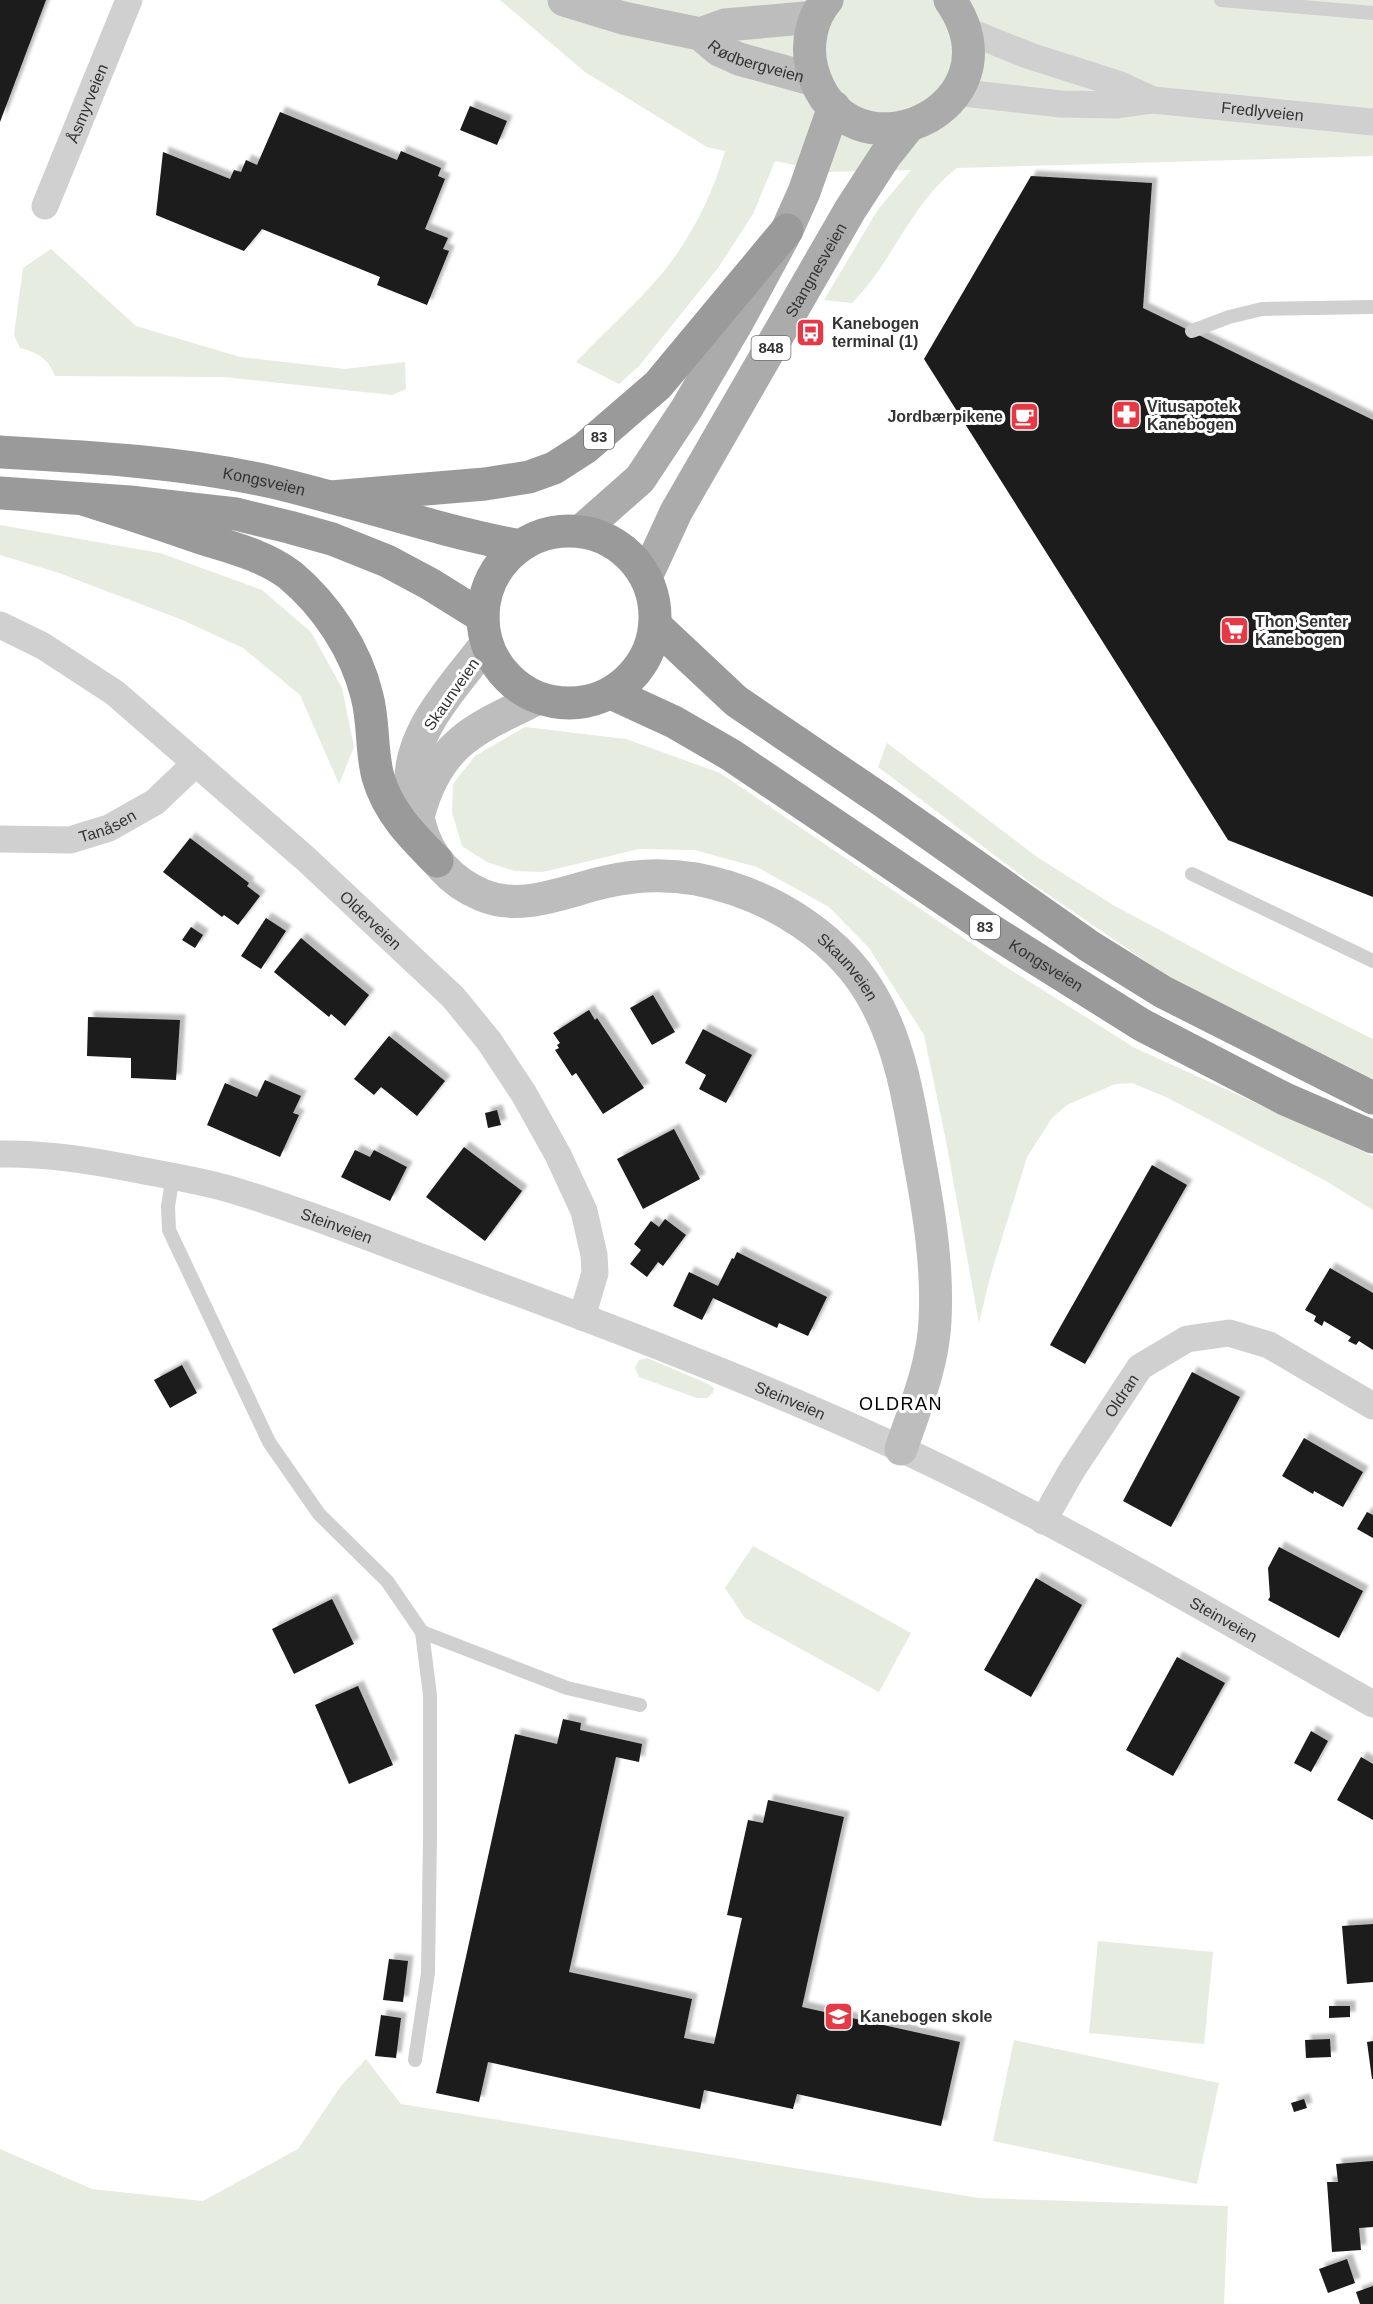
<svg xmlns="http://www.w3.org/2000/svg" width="1373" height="2304" font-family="Helvetica,sans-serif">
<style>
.green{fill:#e6ecdf}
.building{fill:#1a1a1a;filter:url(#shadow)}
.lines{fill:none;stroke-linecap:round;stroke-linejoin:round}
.lane{stroke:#d0d0d0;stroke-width:14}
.street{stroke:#d0d0d0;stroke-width:27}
.secondary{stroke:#bdbdbd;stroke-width:33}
.primary{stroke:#ababab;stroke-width:33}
.highway{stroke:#9a9a9a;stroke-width:33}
.labels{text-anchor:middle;stroke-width:6;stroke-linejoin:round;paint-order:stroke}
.shield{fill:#fff;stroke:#707070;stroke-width:1.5}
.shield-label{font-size:15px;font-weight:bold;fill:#333}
.street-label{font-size:16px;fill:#333;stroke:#fff}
.poi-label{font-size:16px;font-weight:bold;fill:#333;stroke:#fff;text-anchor:start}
.neighbourhood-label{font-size:18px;letter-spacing:1.5px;fill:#000;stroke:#fff}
</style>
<defs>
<filter id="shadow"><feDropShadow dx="5.5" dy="-5.5" stdDeviation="1.5" flood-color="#0004"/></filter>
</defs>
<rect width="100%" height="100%" fill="#fff"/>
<g class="green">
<path d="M500 0H1373V156L957 168C910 204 893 262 852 303L824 300 877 211 911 170 828 172 775 161 753 214 718 268 639 366 619 384 576 362C603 333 634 306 660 276 690 240 712 197 725 151L707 147 585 72Z"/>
<path d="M51 249 136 326 240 357 345 369 405 362 406 389 392 395 224 377 55 376C49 359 37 352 20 348L14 335 23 268Z"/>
<path d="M0 525 160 553 262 590 311 632 342 688 354 747 339 784 300 695 243 648 180 619 59 573 0 555Z"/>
<path d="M525 727 626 739 720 773 1003 965 1135 1048 1373 1156V1210L1326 1181 1166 1097 1132 1083 1115 1084 1067 1105 1052 1118 1027 1157 990 1277 979 1323 946 1141 924 1035 869 948 829 907 757 867 694 850 639 849 543 872 515 871 487 862 462 846 452 812 453 784 475 756Z"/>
<path d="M887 743 1037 857 1113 905 1229 967 1373 1039V1079L1170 978 1030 882 878 767Z"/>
<path d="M647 1358 706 1383 714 1388 713 1393 707 1398H697L639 1377 635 1368 639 1360Z"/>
<path d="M753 1546 911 1633 879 1692 745 1618 725 1588Z"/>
<path d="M1098 1941 1213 1952 1204 2044 1089 2033Z"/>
<path d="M1014 2040 1219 2083 1197 2184 993 2141Z"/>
<path d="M366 2059 401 2104 979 2198 1228 2206 1224 2304H0V2149L92 2189 203 2201 298 2149 341 2086Z"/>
</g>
<g class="building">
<path d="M0 0H46L0 122Z"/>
<path d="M470 106 507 121 497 145 460 130Z"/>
<path d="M280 112 397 160 401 151 441 168 438 176 445 179 425 229 448 238 443 249 449 251 427 305 377 285 380 277 262 229 244 251 156 215 163 152 230 179 234 170 241 172 246 160 257 165Z"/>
<path d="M1031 176 1152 183 1143 308 1373 420V897L1228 840 924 359Z"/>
<path d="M190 838 249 883 247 886 260 896 238 925 224 915 222 917 163 872Z"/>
<path d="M266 918 286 931 261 969 241 956Z"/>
<path d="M191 927 203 935 195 948 182 940Z"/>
<path d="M301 938 369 995 345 1026 331 1014 329 1017 274 972Z"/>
<path d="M653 995 675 1032 652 1045 630 1008Z"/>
<path d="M589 1010 595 1020 597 1018 644 1088 603 1114 576 1073 572 1076 555 1050 559 1048 557 1045 560 1043 553 1033Z"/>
<path d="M88 1017 180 1020 176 1080 131 1078V1058L87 1056Z"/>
<path d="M703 1029 752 1055 726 1103 699 1089 706 1075 685 1063Z"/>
<path d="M389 1036 445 1081 417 1116 381 1087 374 1095 354 1079Z"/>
<path d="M265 1080 301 1096 293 1113 299 1115 280 1157 207 1125 225 1083 257 1097Z"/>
<path d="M497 1110 501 1125 488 1128 485 1113Z"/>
<path d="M674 1129 700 1179 643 1209 617 1159Z"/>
<path d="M464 1147 522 1191 485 1241 426 1197Z"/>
<path d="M355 1150 370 1157 374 1150 407 1167 390 1201 341 1177Z"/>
<path d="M1152 1165 1187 1185 1085 1364 1050 1345Z"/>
<path d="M665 1219 686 1235 663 1266 658 1262 647 1277 630 1264 641 1250 634 1244 651 1221 659 1227Z"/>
<path d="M737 1252 827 1297 808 1336 779 1323 777 1328 713 1298 702 1320 673 1306 689 1272 718 1286 732 1258 734 1259Z"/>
<path d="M1330 1268 1373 1293V1350L1359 1341 1356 1345 1348 1341 1351 1337 1324 1321 1322 1326 1314 1321 1316 1316 1305 1310Z"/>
<path d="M182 1365 197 1393 170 1408 154 1380Z"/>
<path d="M1192 1372 1240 1397 1171 1527 1123 1501Z"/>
<path d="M1304 1438 1363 1472 1343 1507 1314 1491 1313 1494 1282 1476Z"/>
<path d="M1367 1512 1373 1515V1538L1357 1529Z"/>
<path d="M1279 1547 1363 1591 1339 1638 1268 1600 1270 1597 1268 1568Z"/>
<path d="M1036 1578 1082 1605 1031 1697 984 1670Z"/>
<path d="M332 1599 354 1644 294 1674 272 1629Z"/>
<path d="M1177 1657 1225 1683 1173 1776 1126 1750Z"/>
<path d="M358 1686 393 1765 349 1784 315 1705Z"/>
<path d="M563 1719 581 1723 580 1730 642 1744 639 1762 616 1757 569 1972 692 1999 684 2038 714 2044 742 1918 727 1915 748 1820 763 1823 768 1800 844 1817 802 2007 960 2042 941 2126 797 2094 793 2109 704 2090 700 2109 488 2062 479 2102 436 2093 515 1734 557 1744Z"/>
<path d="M1311 1731 1328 1741 1311 1772 1294 1763Z"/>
<path d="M1361 1757 1373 1764V1820L1337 1800Z"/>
<path d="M1373 1924V1982L1347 1984 1342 1926Z"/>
<path d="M389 1959 408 1961 403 2002 383 2000Z"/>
<path d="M1329 2006H1350V2017L1329 2018Z"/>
<path d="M381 2015 401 2018 396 2058 375 2056Z"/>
<path d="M1330 2039 1331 2057 1306 2058 1305 2040Z"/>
<path d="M1373 2041V2079H1372L1367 2042Z"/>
<path d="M1304 2099 1307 2108 1294 2112 1291 2103Z"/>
<path d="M1373 2161V2227L1359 2228 1361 2250 1332 2252 1327 2182H1338L1336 2164Z"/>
<path d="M1347 2259 1355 2283 1328 2293 1319 2269Z"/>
<path d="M1373 2286V2304H1360L1356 2292Z"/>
</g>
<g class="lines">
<g class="lane">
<path d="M1221 0 1373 13"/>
<path d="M1192 331 1229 317 1262 309 1373 307"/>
<path d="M1192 874 1373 961"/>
<path d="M173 1176 168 1206 169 1230 269 1442 319 1514 387 1581 422 1632 430 1695V1837L428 1973 415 2060"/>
<path d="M422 1632 567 1688 640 1705"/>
</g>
<g class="street">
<path d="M965 30 1030 56 1118 84 1153 100"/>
<path id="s1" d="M955 92 1061 104 1117 105 1153 100 1373 122"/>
<path id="s2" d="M45 206 129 0"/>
<path id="s3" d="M0 625 43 646 115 693 306 859 453 997 489 1041 524 1094 558 1155 584 1211 594 1255 595 1273 582 1317"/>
<path id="s4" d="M0 839 70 840 109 828 155 802 196 763"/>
<path id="s5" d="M0 1154C44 1153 90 1160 134 1169 165 1175 198 1180 229 1189 303 1211 375 1240 448 1267 600 1323 752 1380 899 1448 1062 1524 1217 1616 1373 1704"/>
<path id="s6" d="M1043 1521 1072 1470 1140 1367 1187 1339 1229 1333 1269 1345 1373 1406"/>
</g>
<g class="secondary">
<path id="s7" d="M564 0 623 18 700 34 719 50 739 59 815 80"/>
<path d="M700 34 725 25 816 17"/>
<path id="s8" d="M487 643C456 684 406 733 411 790 412 801 417 814 420 825 428 857 451 882 482 895 522 912 565 891 605 882 634 875 667 874 696 879 769 893 844 938 878 1007 902 1053 910 1108 919 1158 929 1212 938 1266 935 1321 933 1365 915 1408 901 1449"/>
<path d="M419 813C439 741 477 728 539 698"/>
</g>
<g class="primary">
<path d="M827 0C811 18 806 46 812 69 845 189 1026 109 950 0"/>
<path d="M581 531 640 479 687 408 738 321 787 230 804 192 834 107"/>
<path id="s9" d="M646 577 676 512 850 210 885 156 908 127"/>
</g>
<g class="highway">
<path id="s10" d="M0 452C91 457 184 462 272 482 357 502 435 530 520 546"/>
<path d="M0 493 130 502 236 514 289 527 332 539 387 561 430 584 483 617"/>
<path d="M331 497 485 484 529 477 554 468 585 448 658 385 787 230"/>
<path d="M86 500C124 512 161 524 198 537 229 547 264 555 290 575 326 605 356 650 367 696 374 722 371 751 378 777 388 812 412 836 437 861"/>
<circle cx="569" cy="617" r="86"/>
<path d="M655 625 736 701 883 801 1089 946 1163 992 1373 1098"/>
<path id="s11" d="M611 693 674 722 731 755 981 924 1142 1025 1285 1099 1373 1137"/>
</g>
</g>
<defs>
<symbol id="bus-square" viewBox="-11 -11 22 22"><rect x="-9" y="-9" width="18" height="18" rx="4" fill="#e63946" stroke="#fff"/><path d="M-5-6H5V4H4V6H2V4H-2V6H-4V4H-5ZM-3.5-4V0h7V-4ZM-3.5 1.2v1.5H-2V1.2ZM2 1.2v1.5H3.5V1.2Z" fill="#fff"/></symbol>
<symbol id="pharmacy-square" viewBox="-11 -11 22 22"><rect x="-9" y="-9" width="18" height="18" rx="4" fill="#e63946" stroke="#fff"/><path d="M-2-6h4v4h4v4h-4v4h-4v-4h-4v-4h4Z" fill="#fff"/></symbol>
<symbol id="cafe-square" viewBox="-11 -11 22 22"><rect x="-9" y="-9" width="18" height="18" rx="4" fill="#e63946" stroke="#fff"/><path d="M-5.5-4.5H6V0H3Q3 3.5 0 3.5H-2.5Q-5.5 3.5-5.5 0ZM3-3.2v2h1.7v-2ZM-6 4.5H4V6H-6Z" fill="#fff"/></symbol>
<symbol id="supermarket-square" viewBox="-11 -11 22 22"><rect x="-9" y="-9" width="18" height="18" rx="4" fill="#e63946" stroke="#fff"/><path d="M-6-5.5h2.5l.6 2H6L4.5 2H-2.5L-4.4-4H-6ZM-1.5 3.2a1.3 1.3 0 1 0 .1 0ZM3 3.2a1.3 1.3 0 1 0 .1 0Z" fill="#fff"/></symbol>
<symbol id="school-square" viewBox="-11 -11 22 22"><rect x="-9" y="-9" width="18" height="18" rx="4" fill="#e63946" stroke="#fff"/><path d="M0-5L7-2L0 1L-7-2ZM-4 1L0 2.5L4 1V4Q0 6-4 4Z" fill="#fff"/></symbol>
</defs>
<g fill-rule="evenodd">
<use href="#bus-square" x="794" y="316" width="33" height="33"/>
<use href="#pharmacy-square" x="1110" y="398" width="33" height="33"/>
<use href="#cafe-square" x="1008" y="400" width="33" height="33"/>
<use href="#supermarket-square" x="1218" y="614" width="33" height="33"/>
<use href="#school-square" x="822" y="2000" width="33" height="33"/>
</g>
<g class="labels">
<g class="shield">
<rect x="751.5" y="336" width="39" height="24" rx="4.5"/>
<rect x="584" y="425" width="30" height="24" rx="4.5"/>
<rect x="970" y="915" width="30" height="24" rx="4.5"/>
</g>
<g class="shield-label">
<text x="771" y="353">848</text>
<text x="599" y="442">83</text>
<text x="985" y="932">83</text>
</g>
<g class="street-label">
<text dy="6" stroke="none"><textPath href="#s7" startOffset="204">Rødbergveien</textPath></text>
<text dy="6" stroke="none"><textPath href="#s2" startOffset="111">Åsmyrveien</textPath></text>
<text dy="6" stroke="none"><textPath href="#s1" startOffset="309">Fredlyveien</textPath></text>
<text dy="6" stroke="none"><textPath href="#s9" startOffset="351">Stangnesveien</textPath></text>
<text dy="6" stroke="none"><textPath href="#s10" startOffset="266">Kongsveien</textPath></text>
<text transform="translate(451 694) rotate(-55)" y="6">Skaunveien</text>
<text dy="6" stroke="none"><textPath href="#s4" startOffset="110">Tanåsen</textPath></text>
<text dy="6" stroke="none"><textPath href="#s3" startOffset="476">Olderveien</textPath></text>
<text dy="6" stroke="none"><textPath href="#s11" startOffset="514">Kongsveien</textPath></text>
<text dy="6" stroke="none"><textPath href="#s8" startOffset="700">Skaunveien</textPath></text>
<text dy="6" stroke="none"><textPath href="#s5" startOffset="346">Steinveien</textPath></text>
<text dy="6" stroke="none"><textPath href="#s6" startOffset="148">Oldran</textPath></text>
<text dy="6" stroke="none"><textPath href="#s5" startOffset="832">Steinveien</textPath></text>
<text dy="6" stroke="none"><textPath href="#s5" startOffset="1318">Steinveien</textPath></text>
</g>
<g class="poi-label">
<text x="832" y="329">Kanebogen<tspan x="832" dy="18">terminal (1)</tspan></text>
<text x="1147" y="412">Vitusapotek<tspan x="1147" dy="18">Kanebogen</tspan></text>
<text x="1003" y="422" text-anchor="end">Jordbærpikene</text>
<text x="1255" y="627">Thon Senter<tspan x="1255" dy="18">Kanebogen</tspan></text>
<text x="860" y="2022">Kanebogen skole</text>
</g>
<g class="neighbourhood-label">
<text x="901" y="1410">OLDRAN</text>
</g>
</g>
</svg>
